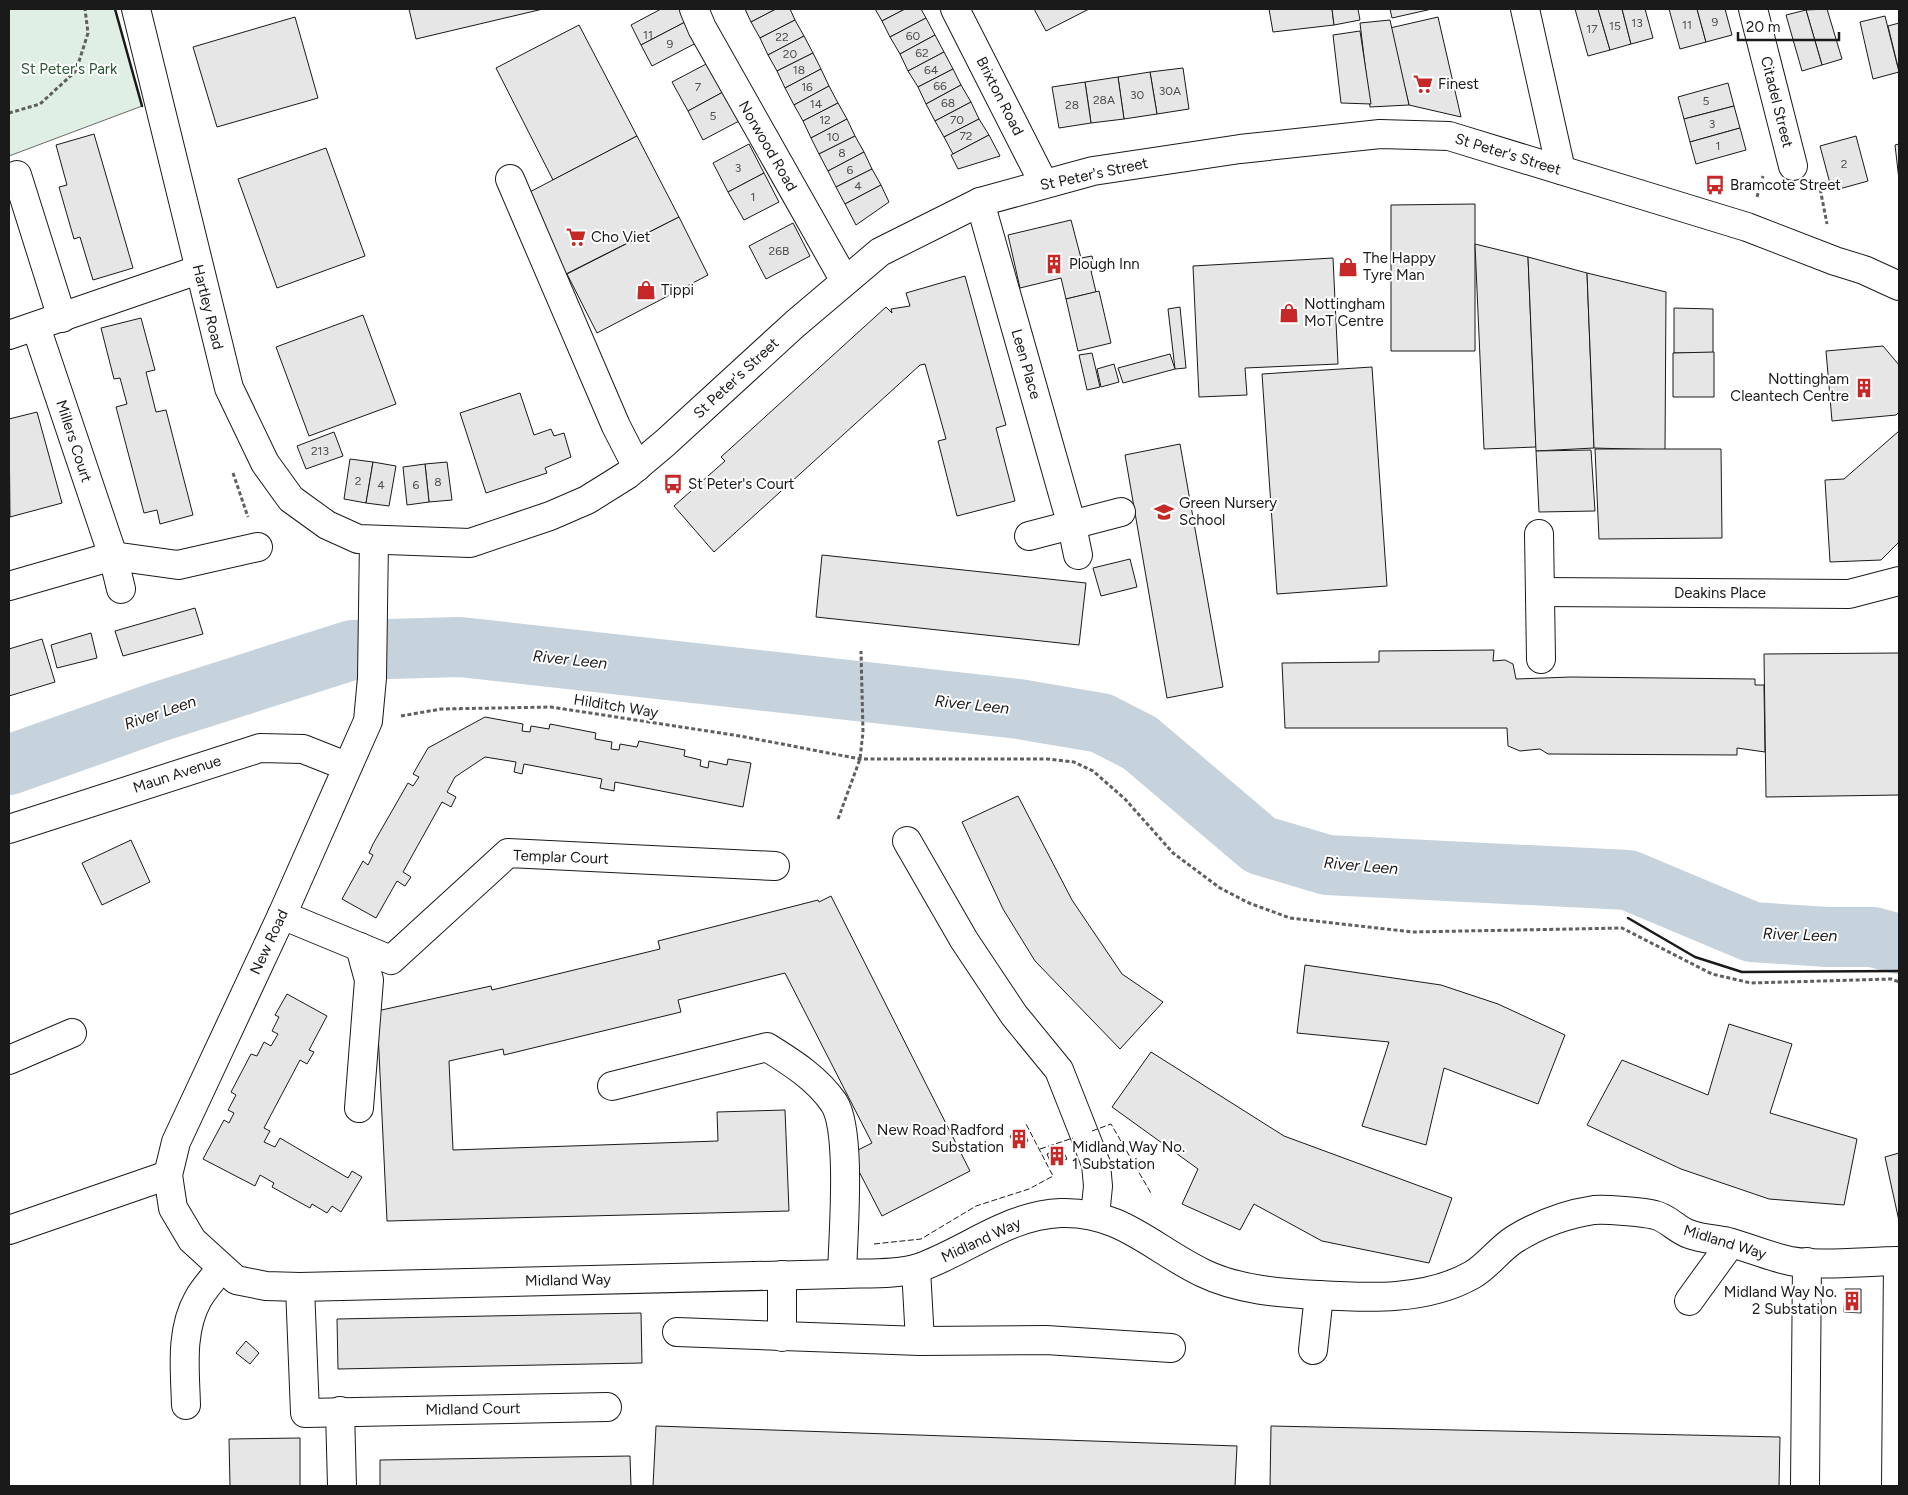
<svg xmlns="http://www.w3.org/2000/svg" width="1908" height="1495" font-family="Figtree,sans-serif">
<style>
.green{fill:#e0efe3;stroke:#6a6a6a}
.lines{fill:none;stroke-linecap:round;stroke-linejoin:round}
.river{stroke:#c6d2dc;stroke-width:60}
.building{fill:#e6e6e6;stroke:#1a1a1a}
.minor-casing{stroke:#1a1a1a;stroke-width:30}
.path{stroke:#5f5f5f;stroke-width:3;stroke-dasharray:4 2.5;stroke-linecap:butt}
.minor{stroke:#fff;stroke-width:28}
.fence{stroke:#1a1a1a;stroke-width:1;stroke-dasharray:6 2.5;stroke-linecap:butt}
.wall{stroke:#1a1a1a;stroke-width:2.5}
.labels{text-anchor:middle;stroke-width:4;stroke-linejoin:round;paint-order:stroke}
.number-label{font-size:12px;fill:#4d4d4d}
.park-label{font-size:15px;fill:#2b5a34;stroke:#fff}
.poi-label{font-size:15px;fill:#1a1a1a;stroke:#fff;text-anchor:start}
.street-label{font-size:15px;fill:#1a1a1a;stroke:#fff}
.water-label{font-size:16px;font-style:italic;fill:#1a1a1a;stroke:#fff}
</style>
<rect width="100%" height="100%" fill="#fff"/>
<path class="green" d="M9 9H115L142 106 9 156Z"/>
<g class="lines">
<path class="river" d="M9 765 158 712 352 650 460 647 1019 709 1101 723 1140 743 1260 845 1327 865 1628 880 1752 932 1827 937H1873L1899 944"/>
</g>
<g class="building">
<path d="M409 9H543L416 39Z"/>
<path d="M661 9H681L687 21 641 45 631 25Z"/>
<path d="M745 9H776L751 22Z"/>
<path d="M776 9H790L795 20 760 38 751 22Z"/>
<path d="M875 9H905L882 21Z"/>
<path d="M905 9H921L926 18 890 37 882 21Z"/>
<path d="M1034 9H1089L1046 31Z"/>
<path d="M1269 9H1332L1334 25 1273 32Z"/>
<path d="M1332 9H1358L1360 20 1334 25Z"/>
<path d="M1390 9H1432L1392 18Z"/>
<path d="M1575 9H1598L1610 50 1588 56Z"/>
<path d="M1598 9H1622L1631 44 1610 50Z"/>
<path d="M1622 9H1645L1653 38 1631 44Z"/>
<path d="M1669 9H1697L1706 42 1680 49Z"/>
<path d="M1697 9H1725L1732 35 1706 42Z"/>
<path d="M1827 9 1842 59 1822 65 1806 10Z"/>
<path d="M1806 10 1822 65 1802 71 1786 15Z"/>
<path d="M1885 16 1899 72 1873 79 1860 22Z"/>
<path d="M295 17 318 98 217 127 193 47Z"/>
<path d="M1438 17 1461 117 1409 105 1390 28Z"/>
<path d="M926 18 935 35 900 54 890 37Z"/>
<path d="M795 20 804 36 768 55 760 38Z"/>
<path d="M1390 20 1409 105 1370 107 1360 23Z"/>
<path d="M687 21 698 42 652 66 641 45Z"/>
<path d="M1899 23V66L1898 67 1888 26Z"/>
<path d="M579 25 637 136 553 180 496 68Z"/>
<path d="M1360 31 1371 104 1341 103 1333 35Z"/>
<path d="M935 35 944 52 908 71 900 54Z"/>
<path d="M804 36 813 53 777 71 768 55Z"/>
<path d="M944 52 953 69 918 87 908 71Z"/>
<path d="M813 53 821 69 785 88 777 71Z"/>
<path d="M708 63 723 92 688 111 672 82Z"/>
<path d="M1183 68 1189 109 1157 114 1150 72Z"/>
<path d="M821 69 829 86 794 105 785 88Z"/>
<path d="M953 69 961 85 926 104 918 87Z"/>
<path d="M1150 72 1157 114 1124 119 1118 77Z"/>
<path d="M1118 77 1124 119 1091 123 1085 82Z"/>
<path d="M1085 82 1091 123 1059 128 1052 87Z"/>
<path d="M1728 83 1734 106 1684 119 1678 97Z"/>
<path d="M961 85 971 102 935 121 926 104Z"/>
<path d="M829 86 838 103 803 121 794 105Z"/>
<path d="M723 92 739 121 703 140 688 111Z"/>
<path d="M971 102 979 119 944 137 935 121Z"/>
<path d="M838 103 847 119 811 138 803 121Z"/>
<path d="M1734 106 1740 128 1690 142 1684 119Z"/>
<path d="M847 119 855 136 819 154 811 138Z"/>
<path d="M979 119 989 135 953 154 944 137Z"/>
<path d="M1740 128 1746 150 1696 164 1690 142Z"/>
<path d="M94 134 133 268 93 280 80 237 74 239 59 187 67 185 56 145Z"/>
<path d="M989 135 1000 156 958 169 951 155Z"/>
<path d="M637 136 679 217 564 275 524 195Z"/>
<path d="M855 136 864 152 828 171 819 154Z"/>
<path d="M1856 136 1868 181 1832 191 1820 146Z"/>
<path d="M749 144 764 173 728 192 713 163Z"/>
<path d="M1899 144V180L1895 145Z"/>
<path d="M326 148 365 256 277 288 238 179Z"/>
<path d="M864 152 872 169 836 187 828 171Z"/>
<path d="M872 169 881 185 845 204 836 187Z"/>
<path d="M764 173 779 202 744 220 728 192Z"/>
<path d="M881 185 889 202 856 225 845 204Z"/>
<path d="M1475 204V351H1391V205Z"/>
<path d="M679 217 708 275 597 333 567 274Z"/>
<path d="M1071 220 1081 258 1092 256 1095 270 1091 271 1096 292 1066 299 1061 278 1020 288 1008 235Z"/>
<path d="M793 223 810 256 766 279 749 246Z"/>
<path d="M1475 244 1528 257 1536 447 1484 449Z"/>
<path d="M1528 257 1587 273 1594 448 1536 451Z"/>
<path d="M1333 258 1338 364 1245 368 1247 395 1199 397 1193 266Z"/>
<path d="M1587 273 1666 292 1665 450 1594 448Z"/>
<path d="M965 276 1006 425 996 428 1015 501 957 516 938 441 946 439 925 364 920 365 714 552 674 506 725 461 721 457 886 307 892 313 891 309 910 306 906 293Z"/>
<path d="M1099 291 1111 343 1078 351 1066 299Z"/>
<path d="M1180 307 1186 368 1175 369 1168 309Z"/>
<path d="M1674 308 1713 309V353H1674Z"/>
<path d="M363 315 396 404 309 436 276 347Z"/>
<path d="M141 318 155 370 146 372 156 412 166 410 193 515 160 524 157 510 144 513 116 407 127 404 120 378 114 379 101 328Z"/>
<path d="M1883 346 1899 365V412L1896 415 1832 421 1826 351Z"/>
<path d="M1714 352V397H1673V353Z"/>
<path d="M1092 353 1100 387 1087 390 1079 355Z"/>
<path d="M1170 354 1175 369 1123 383 1118 368Z"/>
<path d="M1114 364 1119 382 1101 387 1097 369Z"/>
<path d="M1372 367 1387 586 1277 594 1262 374Z"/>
<path d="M520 393 534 435 551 429 554 436 564 433 571 457 545 468 547 473 486 493 460 413Z"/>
<path d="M37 412 62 503 10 517 9 419Z"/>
<path d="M1899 431V542L1881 560 1830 562 1825 480 1844 479Z"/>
<path d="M334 432 343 456 306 469 297 446Z"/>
<path d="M1180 444 1223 687 1167 698 1125 455Z"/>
<path d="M1595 449H1721L1722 538 1599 539Z"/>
<path d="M1591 450 1595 511 1539 512 1536 451Z"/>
<path d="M350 459 373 462 366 503 344 499Z"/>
<path d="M373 462 396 466 389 506 366 503Z"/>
<path d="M447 462 452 500 429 502 425 464Z"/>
<path d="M425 464 429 502 407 505 403 467Z"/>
<path d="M822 555 1086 583 1079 645 816 617Z"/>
<path d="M1130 559 1137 587 1101 596 1093 568Z"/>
<path d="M195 608 203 634 123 656 115 631Z"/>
<path d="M91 633 97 658 57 668 51 645Z"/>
<path d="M42 639 55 682 9 696V649Z"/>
<path d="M1494 650 1493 661 1505 660 1513 664 1516 679 1571 677 1755 679V685H1764L1765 752 1737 748V755L1548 754 1540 749 1520 751 1508 746 1507 728H1285L1282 663 1379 662V651Z"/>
<path d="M1899 653V795L1766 797 1764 654Z"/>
<path d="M485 717 523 724 522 731 530 732 531 726 549 729 550 724 596 733 595 739 612 742 611 749 619 750 620 744 637 747 639 741 685 750 684 756 701 760 700 766 708 768 709 761 727 765 728 759 751 763 743 807 615 782 614 791 600 788 602 779 524 764 522 774 514 772 516 762 485 757 455 777 447 792 456 797 451 807 442 802 403 872 411 877 405 886 397 881 376 918 342 899 363 861 368 865 373 855 369 853 373 844 408 783 413 786 419 777 413 774 428 748Z"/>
<path d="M1018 796 1072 900 1122 974 1163 1002 1120 1049 1035 961 1003 909 962 822Z"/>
<path d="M131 840 150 882 102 905 82 863Z"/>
<path d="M831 896 970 1171 882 1216 850 1154 872 1143 785 973 678 1000 681 1012 504 1055 503 1049 449 1061 453 1150 718 1141 717 1112 785 1110 789 1211 387 1221 377 1011 491 986 492 990 660 949 658 941 818 900 819 902Z"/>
<path d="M1305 965 1441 985 1498 1004 1565 1035 1538 1104 1444 1068 1426 1145 1362 1126 1389 1042 1297 1033Z"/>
<path d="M287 994 327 1016 309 1050 314 1052 307 1064 300 1060 264 1128 270 1131 264 1142 275 1147 280 1138 348 1178 352 1171 362 1177 341 1212 332 1206 327 1213 312 1204 310 1208 272 1187 274 1183 260 1175 255 1186 203 1159 224 1120 229 1123 234 1113 228 1110 236 1095 231 1092 251 1054 257 1056 264 1042 271 1046 278 1034 272 1031 279 1017 275 1015Z"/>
<path d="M1729 1024 1792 1044 1770 1113 1857 1139 1844 1205 1769 1199 1681 1169 1587 1125 1622 1060 1708 1095Z"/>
<path d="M1151 1052 1284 1136 1452 1198 1429 1263 1322 1241 1254 1204 1240 1230 1182 1204 1198 1169 1112 1107Z"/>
<path d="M1023 1130 1028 1141 1016 1148 1010 1136Z"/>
<path d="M1061 1147 1067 1159 1052 1166 1047 1154Z"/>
<path d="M1899 1153V1221L1885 1157Z"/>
<path d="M1845 1289H1861V1313L1844 1312Z"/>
<path d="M641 1313 642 1363 338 1369 337 1319Z"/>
<path d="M246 1341 259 1353 250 1364 236 1353Z"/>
<path d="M656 1426 1237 1446 1235 1486H653Z"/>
<path d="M1271 1426 1780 1437 1779 1486H1270Z"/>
<path d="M300 1438V1486H230L229 1439Z"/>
<path d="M630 1456 631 1486H380V1460Z"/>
</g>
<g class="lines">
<defs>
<g id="minor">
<path d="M136 9 229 388 265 463 291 499 327 525 358 539 470 543 550 516 587 500 627 475 665 443 795 324 880 252 980 202 1093 171 1240 149 1380 134 1449 136 1747 227 1835 261 1864 270 1899 286"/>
<path d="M694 9 702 28 845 281"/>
<path d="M955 9 1044 184"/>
<path d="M1525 9 1561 170"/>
<path d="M1753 9 1793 166"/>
<path d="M17 175 62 318"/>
<path d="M510 179 616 426 637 467"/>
<path d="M980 202 1072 526 1078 555"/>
<path d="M36 327 113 556 121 589"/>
<path d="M9 335 198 270"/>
<path d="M1539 534 1541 659"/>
<path d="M1029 536 1121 512"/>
<path d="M374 540 372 678 368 721 282 915 176 1142 168 1175 173 1208 192 1240 236 1280 266 1286 300 1287 842 1274C865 1273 900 1275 921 1267 968 1250 1008 1215 1061 1213 1121 1211 1153 1249 1203 1273 1238 1290 1280 1293 1318 1295 1368 1298 1426 1301 1472 1275 1488 1266 1499 1249 1515 1239 1538 1225 1567 1214 1594 1210 1605 1209 1644 1212 1655 1215 1668 1218 1677 1230 1689 1234 1702 1239 1715 1239 1728 1242 1746 1247 1764 1254 1782 1259 1813 1268 1865 1261 1899 1261"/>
<path d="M9 586 113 556 178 565 258 547"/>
<path d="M1540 592 1849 594 1899 581"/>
<path d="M9 829 260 748 303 749 346 766"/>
<path d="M907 841 964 940 1014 1015 1059 1070 1096 1164 1098 1186 1095 1216"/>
<path d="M282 915 391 960 508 853 775 866"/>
<path d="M9 1060 72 1033"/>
<path d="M612 1086 767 1047C791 1062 817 1078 834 1103 852 1131 843 1236 842 1274"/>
<path d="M359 1108 369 980 360 947"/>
<path d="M9 1230 168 1175"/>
<path d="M916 1269 920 1341"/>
<path d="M300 1287 305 1413 607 1407"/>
<path d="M1689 1301 1731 1243"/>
<path d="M677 1332 920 1341 1046 1340 1171 1348"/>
<path d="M782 1337V1275"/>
<path d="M1313 1350 1319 1295"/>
<path d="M186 1405C185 1370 180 1331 198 1299 204 1288 214 1278 221 1268"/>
<path d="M340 1411 342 1486"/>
<path d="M1805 1486 1807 1262"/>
<path d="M1896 1486 1898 1261"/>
</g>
</defs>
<use href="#minor" class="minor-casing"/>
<g class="path">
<path d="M9 113 40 104 76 71 88 33 85 9"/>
<path d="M1819 183 1827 224"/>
<path d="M1757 197 1763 176"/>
<path d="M233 473 248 517"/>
<path d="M401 716 441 709 551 707 740 736 860 759H1047L1074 762 1093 771 1125 799 1173 853 1220 888 1249 903 1290 918 1412 932 1622 928 1712 974 1751 983 1891 979 1899 982"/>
<path d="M838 819 860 759 863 732 861 651"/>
</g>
<use href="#minor" class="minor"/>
<g class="fence">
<path d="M1092 1131 1111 1124 1152 1195"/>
<path d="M1040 1149 1073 1138"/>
<path d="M874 1244 921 1239 976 1206 1029 1189 1053 1176 1025 1122"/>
</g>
<g class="wall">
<path d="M115 9 142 106"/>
<path d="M1628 918 1695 957 1742 972 1899 971"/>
</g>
</g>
<defs>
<symbol id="supermarket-bare" viewBox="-9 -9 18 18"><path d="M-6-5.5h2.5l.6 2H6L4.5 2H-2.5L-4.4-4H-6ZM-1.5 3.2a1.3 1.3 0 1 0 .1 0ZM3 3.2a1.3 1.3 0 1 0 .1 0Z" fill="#c62828" stroke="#fff" stroke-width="2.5" paint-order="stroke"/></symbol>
<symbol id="bus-bare" viewBox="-9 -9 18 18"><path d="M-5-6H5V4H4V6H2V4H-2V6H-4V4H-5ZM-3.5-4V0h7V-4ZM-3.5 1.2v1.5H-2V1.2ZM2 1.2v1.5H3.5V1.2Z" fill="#c62828" stroke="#fff" stroke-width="2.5" paint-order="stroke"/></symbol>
<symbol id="building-bare" viewBox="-9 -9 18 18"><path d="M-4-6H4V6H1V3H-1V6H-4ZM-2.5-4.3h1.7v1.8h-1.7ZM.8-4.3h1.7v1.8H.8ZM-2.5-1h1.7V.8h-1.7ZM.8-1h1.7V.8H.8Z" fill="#c62828" stroke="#fff" stroke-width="2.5" paint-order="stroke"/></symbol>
<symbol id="shop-bare" viewBox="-9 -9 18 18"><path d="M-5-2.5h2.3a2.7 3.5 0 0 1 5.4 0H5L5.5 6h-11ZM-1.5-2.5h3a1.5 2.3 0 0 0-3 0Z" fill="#c62828" stroke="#fff" stroke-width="2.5" paint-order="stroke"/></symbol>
<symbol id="school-bare" viewBox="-9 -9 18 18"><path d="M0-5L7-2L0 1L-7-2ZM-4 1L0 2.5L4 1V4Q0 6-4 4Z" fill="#c62828" stroke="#fff" stroke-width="2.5" paint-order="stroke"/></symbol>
</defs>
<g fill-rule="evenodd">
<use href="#supermarket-bare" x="1409" y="70" width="28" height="28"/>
<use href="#bus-bare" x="1701" y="171" width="28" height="28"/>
<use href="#supermarket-bare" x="562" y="223" width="28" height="28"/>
<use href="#building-bare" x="1040" y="250" width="28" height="28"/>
<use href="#shop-bare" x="1334" y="253" width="28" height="28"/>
<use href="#shop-bare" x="632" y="276" width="28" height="28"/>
<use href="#shop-bare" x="1275" y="299" width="28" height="28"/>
<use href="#building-bare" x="1850" y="374" width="28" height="28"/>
<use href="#bus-bare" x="659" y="470" width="28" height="28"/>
<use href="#school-bare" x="1150" y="498" width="28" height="28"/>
<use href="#building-bare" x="1005" y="1125" width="28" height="28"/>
<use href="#building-bare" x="1043" y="1142" width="28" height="28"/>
<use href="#building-bare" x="1838" y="1287" width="28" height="28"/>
</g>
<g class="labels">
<g class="number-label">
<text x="1715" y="26">9</text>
<text x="1637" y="27">13</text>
<text x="1687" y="29">11</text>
<text x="1615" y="30">15</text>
<text x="1592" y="33">17</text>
<text x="648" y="39">11</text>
<text x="913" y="40">60</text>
<text x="782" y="41">22</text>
<text x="670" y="48">9</text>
<text x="922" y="57">62</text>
<text x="790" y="58">20</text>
<text x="799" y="74">18</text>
<text x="931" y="74">64</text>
<text x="940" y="90">66</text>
<text x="698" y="91">7</text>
<text x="807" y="91">16</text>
<text x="1170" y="95">30A</text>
<text x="1137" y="99">30</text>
<text x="1104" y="104">28A</text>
<text x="1706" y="105">5</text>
<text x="948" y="107">68</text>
<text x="816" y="108">14</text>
<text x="1072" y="109">28</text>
<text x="713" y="120">5</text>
<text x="825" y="124">12</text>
<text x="957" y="124">70</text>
<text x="1712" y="128">3</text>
<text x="966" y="140">72</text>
<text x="833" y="141">10</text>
<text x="1718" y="150">1</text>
<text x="842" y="157">8</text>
<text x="1844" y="168">2</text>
<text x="738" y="172">3</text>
<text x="850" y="174">6</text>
<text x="858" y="190">4</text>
<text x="753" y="201">1</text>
<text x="779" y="255">26B</text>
<text x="320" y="455">213</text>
<text x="358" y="485">2</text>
<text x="438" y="486">8</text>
<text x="381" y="489">4</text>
<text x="416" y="489">6</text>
</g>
<g class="park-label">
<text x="69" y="74">St Peter's Park</text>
</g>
<g class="poi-label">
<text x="1438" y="89">Finest</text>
<text x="1730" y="190">Bramcote Street</text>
<text x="591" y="242">Cho Viet</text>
<text x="1363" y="263">The Happy<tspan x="1363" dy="17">Tyre Man</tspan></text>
<text x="1069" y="269">Plough Inn</text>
<text x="661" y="295">Tippi</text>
<text x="1304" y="309">Nottingham<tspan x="1304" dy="17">MoT Centre</tspan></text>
<text x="1849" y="384" text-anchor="end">Nottingham<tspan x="1849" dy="17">Cleantech Centre</tspan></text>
<text x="688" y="489">St Peter's Court</text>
<text x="1179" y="508">Green Nursery<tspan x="1179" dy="17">School</tspan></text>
<text x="1004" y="1135" text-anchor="end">New Road Radford<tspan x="1004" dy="17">Substation</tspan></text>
<text x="1072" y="1152">Midland Way No.<tspan x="1072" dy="17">1 Substation</tspan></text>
<text x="1837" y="1297" text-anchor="end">Midland Way No.<tspan x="1837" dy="17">2 Substation</tspan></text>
</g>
<g class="street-label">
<text transform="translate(1000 96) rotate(63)" y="5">Brixton Road</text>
<text transform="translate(1777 102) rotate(76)" y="5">Citadel Street</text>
<text transform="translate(768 146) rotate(60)" y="5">Norwood Road</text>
<text transform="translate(1508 154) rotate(17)" y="5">St Peter's Street</text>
<text transform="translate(1094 174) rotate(-12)" y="5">St Peter's Street</text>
<text transform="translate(208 307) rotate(76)" y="5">Hartley Road</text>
<text transform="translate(1026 364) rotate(74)" y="5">Leen Place</text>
<text transform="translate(736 378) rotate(-43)" y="5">St Peter's Street</text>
<text transform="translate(74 441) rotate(72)" y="5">Millers Court</text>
<text x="1720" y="598">Deakins Place</text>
<text transform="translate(616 706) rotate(9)" y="5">Hilditch Way</text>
<text transform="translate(177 774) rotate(-18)" y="5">Maun Avenue</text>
<text transform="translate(561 857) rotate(2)" y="5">Templar Court</text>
<text transform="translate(269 942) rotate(-65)" y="5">New Road</text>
<text transform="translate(981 1240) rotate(-25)" y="5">Midland Way</text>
<text transform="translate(1725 1242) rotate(17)" y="5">Midland Way</text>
<text transform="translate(568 1280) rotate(-1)" y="5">Midland Way</text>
<text transform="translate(473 1409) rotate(-1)" y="5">Midland Court</text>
</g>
<g class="water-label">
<text transform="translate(570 659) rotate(6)" y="6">River Leen</text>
<text transform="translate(972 704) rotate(6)" y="6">River Leen</text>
<text transform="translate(160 712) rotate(-19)" y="6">River Leen</text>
<text transform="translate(1361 865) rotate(5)" y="6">River Leen</text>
<text transform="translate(1800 934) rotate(2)" y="6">River Leen</text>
</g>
</g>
<rect width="1908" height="1495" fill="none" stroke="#1a1a1a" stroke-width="20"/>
<path d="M1738 32v8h101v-8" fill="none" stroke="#1a1a1a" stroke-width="2.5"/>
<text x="1746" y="32" font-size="15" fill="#1a1a1a" stroke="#ffffff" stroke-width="4" paint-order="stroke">20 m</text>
</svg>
